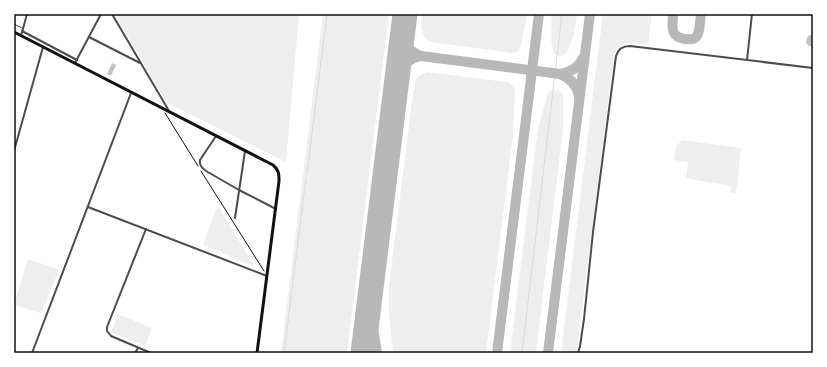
<svg xmlns="http://www.w3.org/2000/svg" width="827" height="367" font-family="Lato,sans-serif">
<style>
.green{fill:#eee}
.lines{fill:none;stroke-linecap:round;stroke-linejoin:round}
.stream{stroke:#d9d9d9;stroke-width:1}
.taxiway{stroke:#b8b8b8;stroke-width:10}
.runway{stroke:#b8b8b8;stroke-width:25}
.building{fill:#c4c4c4}
.path{stroke:#111;stroke-width:1}
.service{stroke:#4c4c4c;stroke-width:1}
.minor{stroke:#4c4c4c;stroke-width:2}
.secondary{stroke:#111;stroke-width:3}
.neatline{fill:none;stroke:#111;stroke-width:1.5}
</style>
<rect width="100%" height="100%" fill="#fff"/>
<g class="green">
<path d="M115 14H299L286 162 166 102Z"/>
<path d="M323 14H389L347 353H281Z"/>
<path d="M422 14H527L521 46 518 51 513 53 431 42C420 35 421 26 422 14Z"/>
<path d="M552 14H577C575 25 573 50 562 56L555 55C550 47 551 24 552 14Z"/>
<path d="M603 14H652L648 45C635 44 619 39 614 55L577 348 574 353H561Z"/>
<path d="M427 72 507 82 512 85 515 91 513 135 486 353H393L389 315V285L414 86 417 77Z"/>
<path d="M555 90H559L563 95V128L536 353H510L538 128 548 93 551 91Z"/>
<path d="M682 140 741 148 736 193H730L731 186 686 178 688 162 674 160 676 147Z"/>
<path d="M219 208 255 267 203 245 216 210Z"/>
<path d="M28 259 59 270 41 313 14 305Z"/>
<path d="M118 314 152 328 145 346 111 332Z"/>
</g>
<g class="lines">
<g class="stream">
<path d="M307 173 327 14"/>
<path d="M284 353 306 178"/>
<path d="M522 353 562 14"/>
</g>
<g class="taxiway">
<path d="M673 14C673 20 671 28 674 33 677 39 693 42 697 36 700 31 700 21 701 14"/>
<path d="M403 32C404 44 409 52 421 56"/>
<path d="M397 75C403 65 409 58 421 56L560 74"/>
<path d="M579 96C577 85 570 78 560 74 571 72 578 68 583 58"/>
<path d="M371 285 373 328 377 353"/>
<path d="M497 353 539 14"/>
<path d="M548 353 590 14"/>
</g>
<path class="runway" d="M363 353 405 14"/>
</g>
<g class="building">
<path d="M809 35H813L812 46H809L806 43 807 38Z"/>
<path d="M112 63 116 65 111 76 107 74Z"/>
</g>
<g class="lines">
<g class="path">
<path d="M165 113 198 166"/>
<path d="M201 171 264 271"/>
</g>
<path class="service" d="M14 24 22 28"/>
<g class="minor">
<path d="M112 14 169 111"/>
<path d="M22 31 77 60"/>
<path d="M21 36 27 14"/>
<path d="M89 37 140 63"/>
<path d="M747 60 752 14"/>
<path d="M75 63 101 14"/>
<path d="M216 136 200 160C199 165 203 169 206 171L239 190 276 209"/>
<path d="M14 151 43 47"/>
<path d="M88 207 267 276"/>
<path d="M235 218 245 151"/>
<path d="M146 229 107 327V331L111 336 151 353"/>
<path d="M32 353 131 93"/>
<path d="M135 353 138 348"/>
<path d="M578 353 580 346 584 319 593 232 616 56C618 49 623 46 630 46L813 68"/>
</g>
<path class="secondary" d="M14 32 273 165C279 170 279 174 279 181L257 353"/>
</g>
<rect width="827" height="367" fill="none" stroke="#ffffff" stroke-width="30"/>
<rect x="15" y="15" width="797" height="337" class="neatline"/>
</svg>
